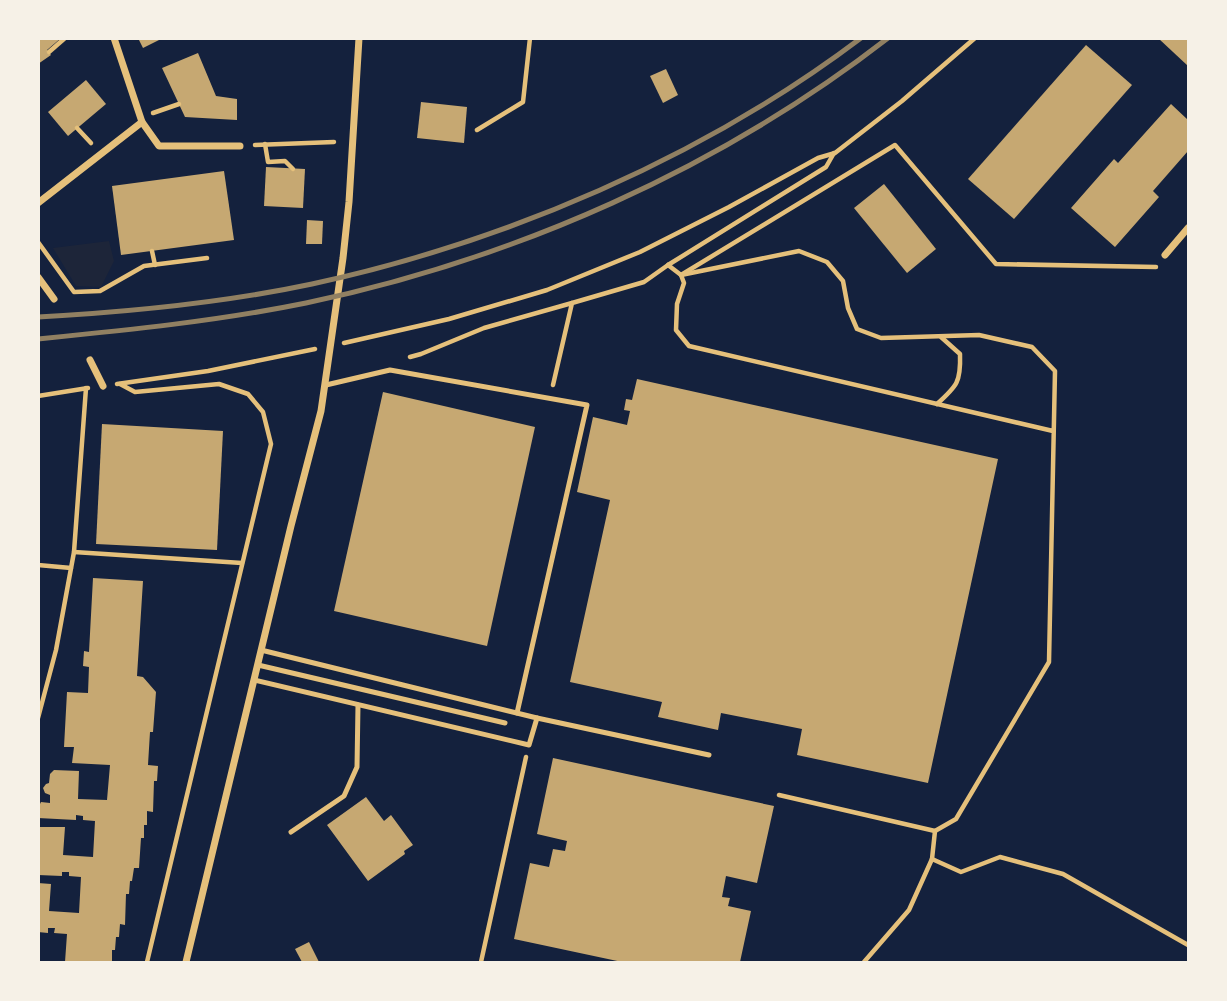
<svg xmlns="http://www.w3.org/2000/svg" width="1227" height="1001" font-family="Quicksand,sans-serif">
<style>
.green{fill:#1d2539}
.building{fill:#c6a872}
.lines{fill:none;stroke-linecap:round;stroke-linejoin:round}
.path{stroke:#e5c07b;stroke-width:4.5}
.service{stroke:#e5c07b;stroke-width:5}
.minor{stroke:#e5c07b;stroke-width:7}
.rail{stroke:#918062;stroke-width:5}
</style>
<rect width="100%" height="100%" fill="#14213d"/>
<path class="green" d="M109 241 114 261 101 287 76 286 53 248Z"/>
<g class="building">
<path d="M38 38H61L47 50 51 55 38 64Z"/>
<path d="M138 38H163L143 48Z"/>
<path d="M1158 38H1188V66Z"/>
<path d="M1086 45 1132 85 1014 219 968 179Z"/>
<path d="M198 53 216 96 237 99V120L185 117 162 68Z"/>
<path d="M666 69 678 95 663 103 650 76Z"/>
<path d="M86 80 106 104 68 136 48 112Z"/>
<path d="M421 102 467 107 464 143 417 138Z"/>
<path d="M1171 104 1188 120V151L1153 191 1159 197 1115 247 1071 208 1114 159 1118 163Z"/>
<path d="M266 167 305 169 303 208 264 206Z"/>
<path d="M224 171 234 240 121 255 112 186Z"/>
<path d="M884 184 936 249 907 273 854 208Z"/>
<path d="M307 220 323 221 322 244H306Z"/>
<path d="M637 379 998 459 928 783 797 755 802 729 721 713 718 730 658 717 662 702 570 682 610 500 577 492 593 417 627 425 630 411 624 410 626 399 632 400Z"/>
<path d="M383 392 535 427 487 646 334 611Z"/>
<path d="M102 424 223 431 217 550 96 544Z"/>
<path d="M93 578 143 581 137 676 143 677 156 692 153 732H150L148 765 158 766 157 781H154L153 812 147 811V825H144V838H141L139 868H134L132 881H130L129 894H126L125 925 120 924 119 937H116L115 950H112V962H65L67 934 54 933 55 928H48V933L38 932V883L51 884 49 911 79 913 81 877 69 876V872H62V876L38 875V827H65L63 855 93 857 95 821 83 820V816L76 815V820L38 818 39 806 41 802 50 803V795L45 793 43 788 46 784 49 783 50 774 54 770 79 771 78 799 107 800 110 765 72 763 74 747H64L67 692 88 693 89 667 83 666 84 651 89 652Z"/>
<path d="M553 758 774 806 757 883 726 876 722 897 730 898 728 906 751 911 740 962H622L514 939 530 863 549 867 553 849 565 851 567 841 537 834Z"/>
<path d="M366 797 384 821 391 815 413 845 404 851 405 854 368 881 327 825Z"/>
<path d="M309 942 319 962H302L295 949Z"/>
</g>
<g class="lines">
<g class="path">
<path d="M49 52 65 38"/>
<path d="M153 113 179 104"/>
<path d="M77 128 91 143"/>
<path d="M477 130 523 102 530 38"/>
<path d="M265 144 268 162 285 161 293 169"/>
<path d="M255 145 334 142"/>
<path d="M38 242 74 292 100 291 144 266 207 258"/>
<path d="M152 251 155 265"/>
<path d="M668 265 681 275 895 145 996 264 1156 267"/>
<path d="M344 343 449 319 547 290 640 252 729 207 818 158 835 153 902 101 975 38"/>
<path d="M410 357 421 354 484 328 572 303"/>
<path d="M117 384 208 371 315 349"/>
<path d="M120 384 135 392 219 384 248 394 263 412 271 444 147 962"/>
<path d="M553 385 572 303 644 282 668 265 826 167 834 153"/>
<path d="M38 396 88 388"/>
<path d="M937 404C957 386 961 382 960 354L941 337"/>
<path d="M74 552 242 563"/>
<path d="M38 565 71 568"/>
<path d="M38 718 56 650 74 552 86 388"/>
<path d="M779 795 935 831 956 819 1049 662 1055 371 1032 347 979 335 881 338 857 329 848 308 843 281 827 262 799 251 681 275 684 283 677 304 676 330 689 346 1053 431"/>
<path d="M932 859 961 872 1000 857 1063 874 1188 945"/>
<path d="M481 962 526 757"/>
<path d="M864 962 909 910 932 859 935 831"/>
</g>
<g class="service">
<path d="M326 385 390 370 587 405 517 713"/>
<path d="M258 665 505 723"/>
<path d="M254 680 529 745 537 718 261 650"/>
<path d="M537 718 709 755"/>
<path d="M291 832 344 796 357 767 358 705"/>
</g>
<g class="minor">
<path d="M142 122 159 146H240"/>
<path d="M38 203 142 122 114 38"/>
<path d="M1165 255 1188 228"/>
<path d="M38 277 54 299"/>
<path d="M90 360 103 386"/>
<path d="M186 962 291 526 321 411 343 258 349 202 359 38"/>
</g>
<g class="rail">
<path d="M38 317C130 312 223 303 312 284 506 242 702 158 861 38"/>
<path d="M38 339C128 330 218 321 306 303 515 259 719 169 888 38"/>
</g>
</g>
<rect width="1227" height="1001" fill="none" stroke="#f6f1e7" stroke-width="80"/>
</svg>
